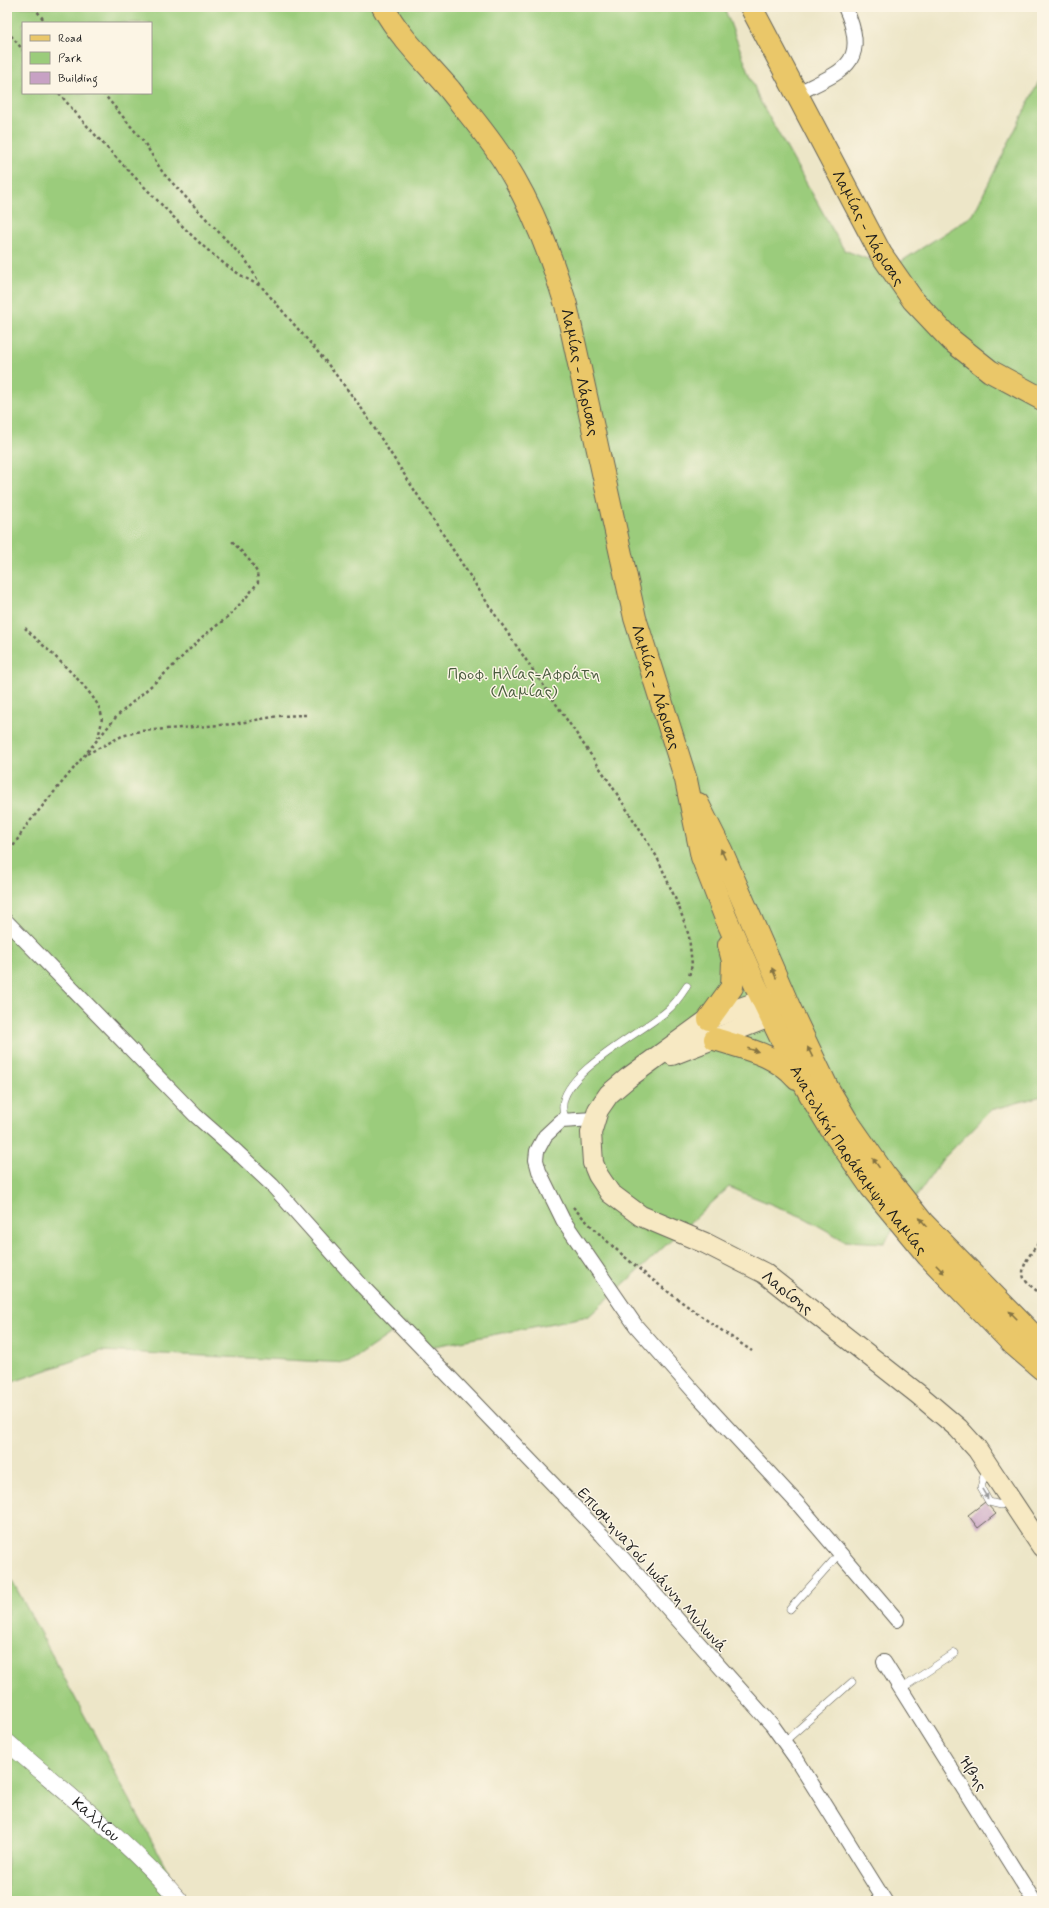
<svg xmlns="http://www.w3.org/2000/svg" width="1049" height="1908" font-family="Mynerve,sans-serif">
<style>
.green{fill:#9bcc7b;stroke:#5c744c;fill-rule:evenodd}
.building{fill:#c7a1c4}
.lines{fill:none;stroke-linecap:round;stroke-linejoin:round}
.service-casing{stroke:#656358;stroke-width:8}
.minor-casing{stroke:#656358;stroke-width:16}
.tertiary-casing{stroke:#656358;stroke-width:18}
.secondary-casing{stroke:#656358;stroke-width:22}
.primary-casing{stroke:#656358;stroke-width:24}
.path{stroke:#656358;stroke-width:2.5;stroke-dasharray:3 3;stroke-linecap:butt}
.service{stroke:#fff;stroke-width:7}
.minor{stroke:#fff;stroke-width:14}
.tertiary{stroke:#fff;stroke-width:17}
.secondary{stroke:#f7e9c3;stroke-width:20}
.primary{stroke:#eac769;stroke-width:22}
.oneway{fill:#837242}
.oneway2{fill:#999}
.labels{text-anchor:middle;stroke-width:3;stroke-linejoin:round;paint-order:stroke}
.street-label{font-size:16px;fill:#1c1c1c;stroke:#fcf5e5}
.park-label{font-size:16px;fill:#485a3d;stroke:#fcf5e5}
</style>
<rect width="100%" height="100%" fill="#fcf5e5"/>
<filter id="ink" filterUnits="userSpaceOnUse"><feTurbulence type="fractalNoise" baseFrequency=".025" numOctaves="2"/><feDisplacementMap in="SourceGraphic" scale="8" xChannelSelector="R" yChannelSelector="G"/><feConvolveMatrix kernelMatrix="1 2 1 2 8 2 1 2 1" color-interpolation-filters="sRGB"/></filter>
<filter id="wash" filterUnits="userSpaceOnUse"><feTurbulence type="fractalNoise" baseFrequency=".012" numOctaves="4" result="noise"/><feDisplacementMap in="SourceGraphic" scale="16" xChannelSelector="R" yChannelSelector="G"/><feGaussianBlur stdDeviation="0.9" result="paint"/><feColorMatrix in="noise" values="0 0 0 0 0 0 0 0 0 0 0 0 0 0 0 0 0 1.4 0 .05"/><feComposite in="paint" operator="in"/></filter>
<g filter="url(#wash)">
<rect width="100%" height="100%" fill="#ede6c8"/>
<g class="green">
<path d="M7 7H724L759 99 844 250 891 268 973 215 1042 75V1096L991 1110 942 1160 884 1243 845 1241 805 1218 729 1187 589 1316 430 1347 406 1323 348 1363 101 1351 7 1384ZM23 23H151V93H23Z"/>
<path d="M7 1571 184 1901H7Z"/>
</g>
<g id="blocks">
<path class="building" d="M985 1502 996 1514 978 1528 968 1515Z"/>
</g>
</g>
<g filter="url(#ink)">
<use href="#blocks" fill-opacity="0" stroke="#656358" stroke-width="1"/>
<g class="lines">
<defs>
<g id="service">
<path d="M567 1120C565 1117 563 1112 563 1109 559 1073 645 1031 668 1010 676 1003 681 995 687 986"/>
<path d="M984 1475 981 1488 989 1502 1001 1505"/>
<path d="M790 1609 840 1553"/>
<path d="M901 1689 955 1653"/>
<path d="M784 1742 852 1682"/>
</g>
<g id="minor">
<path d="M796 94C842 71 871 65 845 7"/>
<path d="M7 922 195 1115 237 1152 272 1185 363 1287 602 1535 772 1725 797 1760 885 1901"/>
<path d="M594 1119 561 1121 545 1136 537 1151 536 1160 539 1171 563 1220 636 1326 697 1395 798 1504 897 1620"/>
<path d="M884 1662 1034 1901"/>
</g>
<g id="tertiary">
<path id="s1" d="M7 1742C66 1793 129 1842 180 1901"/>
</g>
<g id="secondary">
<path id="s2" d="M777 995 709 1019 628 1078 609 1094 598 1110 591 1133 593 1163 598 1175 610 1193 641 1216 705 1243 764 1273 918 1394 958 1428 977 1449 1042 1547"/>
<path d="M672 1055 785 1011"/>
</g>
<g id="primary">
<path id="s3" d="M383 7C400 38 427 63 450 90 469 114 489 137 505 163 533 207 551 256 566 305L635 618 686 780 702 857 725 916 755 984 789 1055 811 1096 831 1129 871 1187 928 1256 1014 1345 1042 1369"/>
<path id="s4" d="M751 7 881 254 913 300 951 340 990 371 1042 399"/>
<path d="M698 804 721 850 790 1009 827 1087 846 1119 885 1175 923 1223 1028 1330 1042 1342"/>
<path d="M709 1019 732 987 733 961 729 945"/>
<path d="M715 1039C746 1049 775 1054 797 1079"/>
</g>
</defs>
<use href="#service" class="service-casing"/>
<use href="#minor" class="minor-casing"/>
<use href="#tertiary" class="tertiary-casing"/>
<use href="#secondary" class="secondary-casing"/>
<use href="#primary" class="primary-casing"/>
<g class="path">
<path d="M34 7 46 23"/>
<path d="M7 31 23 50"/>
<path d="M59 93C90 131 124 166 158 201 188 232 221 268 261 286"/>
<path d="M103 93 144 142 163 173 247 262 261 286 323 358 360 406 492 610 610 783 657 857 679 907 689 936 692 965 689 976"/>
<path d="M25 628C43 646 93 689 100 710 104 719 100 729 98 737"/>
<path d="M87 754 122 736 140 731 234 724 278 716 306 715"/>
<path d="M7 856 26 826 117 716 170 669 202 637 229 616 250 593 258 582 257 572 250 561 231 540"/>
<path d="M573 1207C622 1261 692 1311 752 1351"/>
<path d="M1042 1239C1035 1248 1019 1265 1024 1278 1027 1284 1036 1290 1042 1295"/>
</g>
<use href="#service" class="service"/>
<use href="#minor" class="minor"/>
<use href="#tertiary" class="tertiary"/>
<use href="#secondary" class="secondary"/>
<use href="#primary" class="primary"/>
</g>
<defs><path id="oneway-solid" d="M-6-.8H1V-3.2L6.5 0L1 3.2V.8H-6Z"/></defs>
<g class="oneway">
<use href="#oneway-solid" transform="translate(723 854) rotate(-114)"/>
<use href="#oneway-solid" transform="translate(774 973) rotate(-113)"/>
<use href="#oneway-solid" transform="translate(753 1050) rotate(18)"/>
<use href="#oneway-solid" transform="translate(810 1052) rotate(-116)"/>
<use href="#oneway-solid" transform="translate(876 1163) rotate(-125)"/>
<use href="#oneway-solid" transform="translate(923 1222) rotate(-131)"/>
<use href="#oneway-solid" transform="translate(940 1269) rotate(46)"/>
<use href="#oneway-solid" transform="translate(1013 1315) rotate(-135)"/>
</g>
<use class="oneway2" href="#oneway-solid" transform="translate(985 1494) rotate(59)"/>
</g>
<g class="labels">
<g class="street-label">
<text dy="6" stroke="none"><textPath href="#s4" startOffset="250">Λαμίας - Λάρισας</textPath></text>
<text dy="6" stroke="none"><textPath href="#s3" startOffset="422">Λαμίας - Λάρισας</textPath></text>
<text dy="6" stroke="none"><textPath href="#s3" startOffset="746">Λαμίας - Λάρισας</textPath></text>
<text dy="6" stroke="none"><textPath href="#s3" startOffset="1265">Ανατολική Παράκαμψη Λαμίας</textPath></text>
<text dy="6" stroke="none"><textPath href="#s2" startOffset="510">Λαρίσης</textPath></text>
<text transform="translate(653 1569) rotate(48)" y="6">Επισμηναγού Ιωάννη Μυλωνά</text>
<text transform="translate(974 1773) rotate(58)" y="6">Ήβης</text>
<text dy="6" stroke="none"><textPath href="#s1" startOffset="118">Καλλίου</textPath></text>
</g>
<g class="park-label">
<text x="524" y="679">Προφ. Ηλίας-Αφράτη<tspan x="524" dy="18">(Λαμίας)</tspan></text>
</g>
</g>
<rect width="1049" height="1908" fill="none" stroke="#fcf5e5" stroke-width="24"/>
<rect x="22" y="22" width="130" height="72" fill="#fcf5e5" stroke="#a29e95"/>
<rect x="30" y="35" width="20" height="6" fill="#eac769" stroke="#a29e95"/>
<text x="58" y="42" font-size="12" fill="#1c1c1c">Road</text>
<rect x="30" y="52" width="20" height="12" fill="#9bcc7b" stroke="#a29e95"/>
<text x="58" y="62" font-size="12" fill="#1c1c1c">Park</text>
<rect x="30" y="72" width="20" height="12" fill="#c7a1c4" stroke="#a29e95"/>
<text x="58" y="82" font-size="12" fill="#1c1c1c">Building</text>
</svg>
